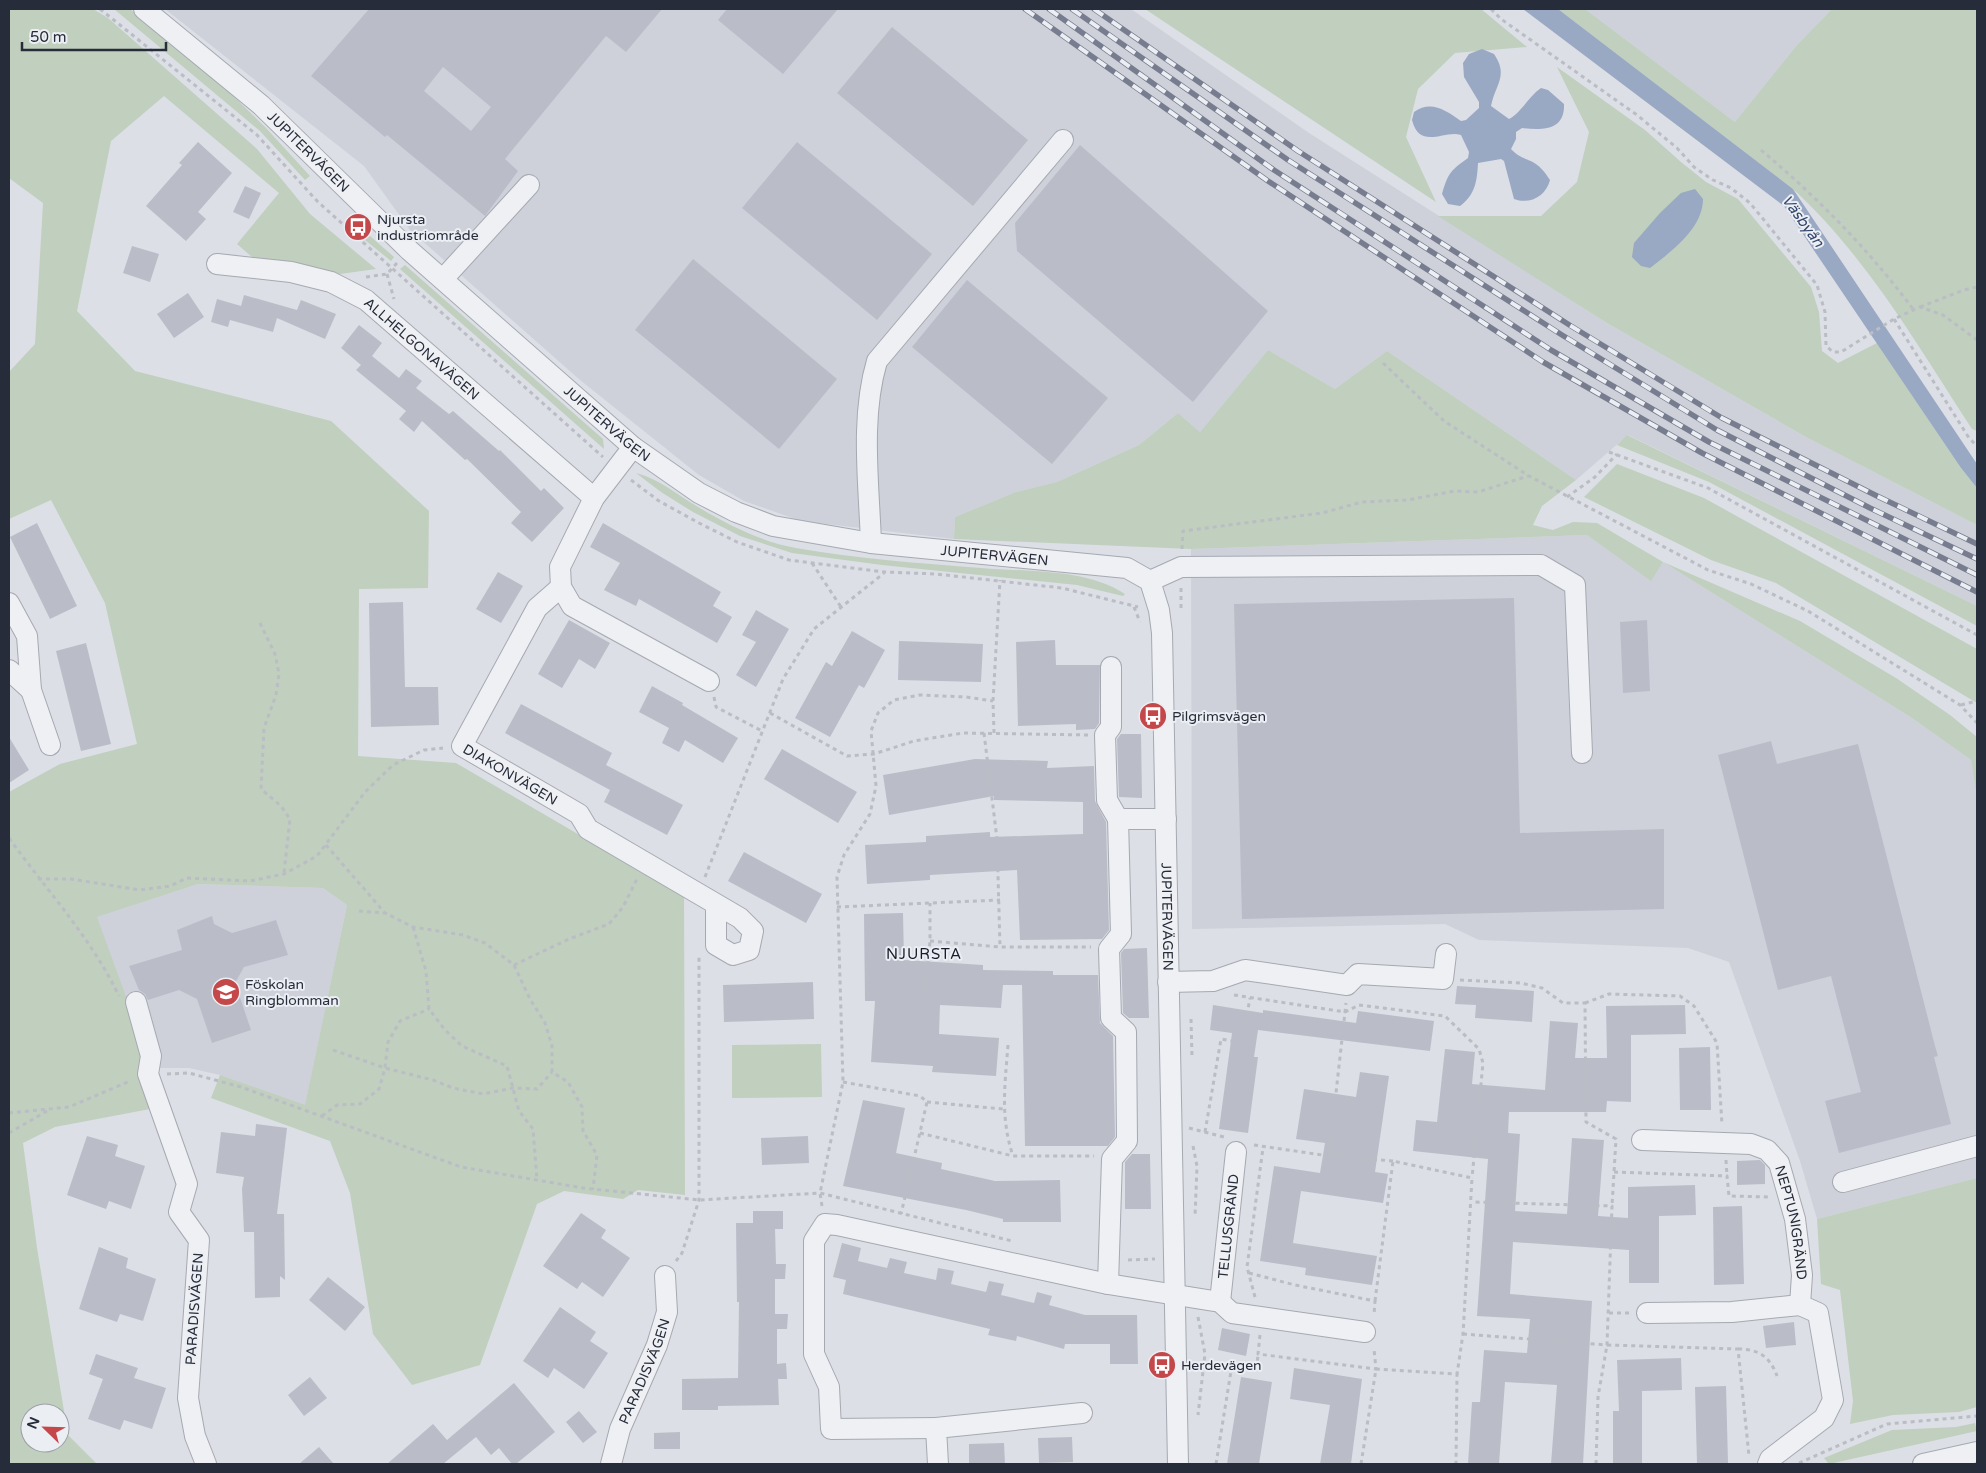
<svg xmlns="http://www.w3.org/2000/svg" width="1986" height="1473" font-family="'Varela Round',sans-serif">
<style>
.built{fill:#ced1da}
.green{fill:#c0cfbe;fill-rule:evenodd}
.water{fill:#99a8c3}
.building{fill:#babdc8;fill-rule:evenodd}
.lines{fill:none;stroke-linecap:round;stroke-linejoin:round}
.minor-casing{stroke:#a6a9b2;stroke-width:22}
.path{stroke:#babdc4;stroke-width:3;stroke-dasharray:4 4;stroke-linecap:butt}
.minor{stroke:#eef0f4;stroke-width:20}
.rail-casing{stroke:#777d8e;stroke-width:5.5}
.rail{stroke:#ebeef3;stroke-width:4;stroke-dasharray:11;stroke-linecap:butt}
.labels{text-anchor:middle;stroke-width:4;stroke-linejoin:round;paint-order:stroke}
.street-label{font-size:14px;fill:#272c3a;stroke:#ebeef3}
.poi-label{font-size:14px;fill:#272c3a;stroke:#ebeef3;text-anchor:start}
.water-label{font-size:15px;font-style:italic;fill:#34466b;stroke:#ebeef3}
.neighbourhood-label{font-size:15px;letter-spacing:1px;fill:#191d2b;stroke:#ebeef3}
</style>
<rect width="100%" height="100%" fill="#dcdfe5"/>
<g class="built">
<path d="M165 9H1131L1309 133 1607 323 1806 437 1977 525V606L1628 435 1576 480 1387 351 1335 389 1268 350 1200 432 1178 413 1139 445 1057 482 1016 492 955 517 954 539 801 521 744 501 699 475 580 380 410 230 364 166Z"/>
<path d="M1585 9H1832L1797 45 1735 122Z"/>
<path d="M1587 535 1651 580 1663 562 1912 718 1971 760 1977 799V1178L1817 1219 1800 1161 1729 962 1688 948 1479 940 1445 924 1192 929 1191 549Z"/>
<path d="M198 884 323 888 347 905 305 1106 220 1075 189 1068H152L96 917Z"/>
</g>
<g class="green">
<path d="M9 9H93L108 18 257 149 310 214 376 269 333 275 292 263 252 257 237 244 279 193 164 96 111 141 77 311 135 371 331 421 429 511 428 588 359 589 358 756 456 763 684 896 685 1195 638 1190 623 1199 564 1191 537 1204 480 1365 412 1385 373 1334 350 1193 330 1141 211 1098 220 1075 305 1105 347 905 323 888 198 884 97 917 152 1068 139 1073 150 1109 55 1127 23 1143 37 1248 68 1435 97 1464H9V792L60 764 137 744 105 603 51 500 9 519V372L35 344 43 203 9 178ZM30 1413H60V1443H30Z"/>
<path d="M114 9H130L222 85 266 128 310 176 305 180 260 131Z"/>
<path d="M1145 9H1481L1527 47 1455 53 1418 89 1406 137 1436 202Z"/>
<path d="M1558 9H1585L1735 122 1797 45 1832 9H1977V431L1972 429C1918 346 1867 257 1793 189Z"/>
<path d="M1557 67 1645 130 1681 162 1706 182 1738 199 1811 287 1819 312 1822 351 1838 363 1877 343 1961 468 1977 488V525L1806 437 1607 323 1438 216H1541L1577 182 1589 132Z"/>
<path d="M370 236 394 257 391 261 365 240Z"/>
<path d="M405 265 603 439 604 449 400 269Z"/>
<path d="M1268 350 1335 389 1387 351 1576 480 1542 506 1533 525 1553 530 1573 522 1597 523 1663 562 1800 621 1896 678 1950 715 1977 737V799L1971 760 1912 718 1663 562 1651 581 1587 535 1191 549 954 539 955 517 1016 492 1057 482 1139 445 1178 413 1200 432Z"/>
<path d="M1627 435 1977 606V626L1709 482 1617 445Z"/>
<path d="M1617 464 1704 498 1977 649V703L1776 583 1711 560 1584 497Z"/>
<path d="M636 473C660 479 677 495 698 507 728 525 762 542 796 548 857 559 919 563 981 568 1027 572 1085 568 1125 594L1123 596 1077 585 882 565 792 553 740 536 693 512 661 492Z"/>
<path d="M821 1044 822 1097 732 1098V1045Z"/>
<path d="M1977 1178V1407L1959 1412 1893 1415 1850 1424 1853 1401 1840 1290 1821 1284 1817 1219Z"/>
<path d="M1975 1423 1977 1431 1829 1464 1824 1458 1892 1430 1956 1427Z"/>
</g>
<g class="water">
<path d="M1523 9H1558L1793 189 1977 464V488L1961 468 1784 206Z"/>
<path d="M1482 49 1494 54C1509 76 1495 85 1491 106L1509 119C1521 113 1528 97 1541 88L1548 90 1564 104C1565 131 1542 130 1522 128L1516 132V139L1511 149C1525 164 1535 155 1550 180 1546 196 1530 205 1514 199L1504 161 1501 159 1478 163C1477 182 1475 195 1460 206L1448 204 1442 194C1448 173 1451 170 1468 158L1469 152 1461 135C1445 129 1420 151 1412 120L1414 112C1431 100 1445 110 1461 121L1466 120 1479 108V102L1464 77 1463 63 1469 54Z"/>
<path d="M1695 189 1703 199C1703 228 1672 251 1650 268L1641 266 1632 257 1634 243 1660 213 1681 193Z"/>
</g>
<g class="building">
<path d="M369 9H662L626 52 606 36 505 159 518 171 485 216 387 135 385 137 311 76ZM443 67 491 107 471 131 424 91Z"/>
<path d="M727 9H838L783 74 718 20Z"/>
<path d="M892 27 1028 140 973 206 837 93Z"/>
<path d="M198 142 232 173 198 212 206 219 186 241 146 206 182 165 179 163Z"/>
<path d="M797 142 932 254 877 320 742 208Z"/>
<path d="M1080 145 1268 311 1193 402 1017 251 1015 223Z"/>
<path d="M245 186 261 193 249 219 233 212Z"/>
<path d="M132 246 159 254 150 282 123 273Z"/>
<path d="M693 259 837 379 779 449 635 330Z"/>
<path d="M967 280 1108 398 1052 464 912 347Z"/>
<path d="M188 293 204 317 174 338 157 314Z"/>
<path d="M244 295 297 310 301 300 336 314 325 339 277 318 273 332 230 320 228 327 211 322 217 299 241 306Z"/>
<path d="M359 325 382 343 372 356 399 378 406 369 422 381 416 388 449 414 453 411 499 451 500 450 541 491 544 488 564 508 532 542 511 523 521 512 467 459 465 460 422 421 414 432 399 419 406 411 356 370 361 365 341 348Z"/>
<path d="M37 523 77 606 50 619 10 537Z"/>
<path d="M603 523 721 592 713 606 732 617 717 643 639 599 636 606 604 590 620 563 590 547Z"/>
<path d="M498 572 523 586 501 623 476 609Z"/>
<path d="M1514 598 1520 833 1664 829V909L1242 919 1234 604Z"/>
<path d="M403 602 405 687H438L439 725 371 727 369 603Z"/>
<path d="M756 610 789 629 756 687 736 675 756 642 742 635Z"/>
<path d="M569 620 610 643 595 669 579 659 562 688 538 674Z"/>
<path d="M1647 620 1650 691 1623 693 1620 622Z"/>
<path d="M852 631 885 650 864 688 859 685 830 737 795 718 826 662 832 666Z"/>
<path d="M1055 640 1056 665H1100L1099 723 1095 729 1076 730V724L1018 726 1016 642Z"/>
<path d="M899 641 983 644 981 682 898 680Z"/>
<path d="M86 643 111 744 81 751 56 651Z"/>
<path d="M652 686 683 703 682 705 738 738 723 763 685 740 679 752 662 743 669 728 639 712Z"/>
<path d="M521 704 612 753 606 765 683 805 667 835 604 802 610 790 505 733Z"/>
<path d="M1121 734H1141L1142 798 1119 797 1117 739Z"/>
<path d="M9 737 29 770 9 783Z"/>
<path d="M1771 741 1777 764 1858 744 1935 1046 1938 1056 1934 1057 1951 1124 1839 1153 1825 1101 1861 1092 1831 976 1778 990 1718 755Z"/>
<path d="M782 749 857 792 838 823 764 779Z"/>
<path d="M975 759 1048 761 1047 768 1094 766 1095 801 1106 822 1109 930 1102 939 1020 940 1017 870 930 875V880L867 884 865 845 926 842V836L990 832V837L1083 834V802L994 800V796L889 815 883 775Z"/>
<path d="M744 852 822 894 806 923 728 881Z"/>
<path d="M903 913 904 960 983 965V970L1053 971V975H1098L1100 1023 1113 1036 1115 1137 1108 1146H1025L1022 985H1003L1001 1008 940 1005 939 1034 999 1038 996 1076 932 1072 933 1066 871 1062 875 1001H865L864 914Z"/>
<path d="M212 916 214 924 232 933 276 920 288 955 244 967 235 983 251 1030 212 1043 197 999 179 990 148 1000 145 994 139 990 129 966 182 950 177 930Z"/>
<path d="M1147 948 1149 1018H1129L1123 1013 1121 953 1124 949Z"/>
<path d="M813 982 814 1019 724 1022 723 985Z"/>
<path d="M1457 986 1534 991 1532 1022 1475 1018 1476 1005 1455 1004Z"/>
<path d="M1213 1005 1263 1013V1010L1356 1023 1358 1011 1434 1021 1430 1051 1258 1030 1254 1057H1258L1248 1133 1219 1129 1232 1033 1210 1030Z"/>
<path d="M1685 1005 1686 1034 1631 1035V1102L1607 1101 1606 1112H1509L1508 1133 1520 1134 1515 1211 1567 1214 1572 1138 1604 1140 1598 1216 1628 1218V1187L1695 1185 1696 1215 1659 1216V1283H1629V1250L1513 1242 1510 1294 1592 1301 1583 1464H1551L1557 1385 1505 1382 1499 1464H1468L1472 1402H1480L1484 1350 1527 1353 1530 1319 1477 1316 1488 1159 1413 1151 1416 1120 1437 1122 1445 1049 1475 1052 1472 1084 1545 1090 1550 1021 1578 1023 1575 1058H1607L1606 1006Z"/>
<path d="M1710 1047 1711 1110H1680L1679 1048Z"/>
<path d="M1360 1072 1389 1076 1375 1172 1388 1174 1383 1203 1301 1191 1293 1243 1377 1256 1372 1285 1305 1275 1306 1268 1260 1261 1274 1166 1320 1173 1325 1143 1296 1139 1304 1089 1356 1097Z"/>
<path d="M863 1100 905 1108 896 1153 942 1163 941 1169 995 1181 1060 1180 1061 1222H1003V1219L966 1210 843 1186Z"/>
<path d="M256 1124 287 1128 277 1214H284L285 1280 280 1276V1297L255 1298 254 1232H244L242 1189 244 1177 216 1173 221 1132 255 1136Z"/>
<path d="M87 1136 118 1145 115 1156 145 1166 131 1209 109 1201 106 1209 67 1195Z"/>
<path d="M808 1136 809 1163 762 1165 761 1138Z"/>
<path d="M1132 1154H1150L1151 1209H1125V1162Z"/>
<path d="M1760 1160 1765 1165V1184L1737 1185V1161Z"/>
<path d="M1742 1206 1744 1284 1714 1285 1713 1207Z"/>
<path d="M753 1211H783V1229H775L776 1264H786L785 1279H775V1314H788L787 1329H777V1364L786 1363 787 1379H778L779 1405 718 1406V1410H682V1379L738 1378 739 1302H737L736 1223H753Z"/>
<path d="M581 1213 606 1230 601 1238 630 1258 603 1297 582 1282 577 1289 543 1266Z"/>
<path d="M842 1243 861 1248 858 1261 887 1268 890 1258 907 1262 904 1273 936 1280 938 1268 954 1271 951 1284 986 1292 989 1281 1004 1284 1001 1295 1034 1303 1037 1292 1052 1296 1049 1305 1085 1315H1137L1138 1364H1110V1344H1065L1064 1349 1017 1336 1016 1341 988 1335 990 1329 843 1294 846 1280 833 1277Z"/>
<path d="M99 1247 128 1258 126 1268 156 1279 143 1321 120 1314 117 1322 79 1309Z"/>
<path d="M328 1277 365 1307 345 1331 309 1300Z"/>
<path d="M560 1307 596 1332 590 1341 608 1353 584 1389 554 1368 548 1378 523 1361Z"/>
<path d="M1794 1322 1796 1345 1766 1348 1763 1326Z"/>
<path d="M1222 1328 1250 1334 1246 1356 1218 1350Z"/>
<path d="M96 1354 138 1368 134 1378 166 1388 152 1429 124 1420 120 1430 88 1419 103 1379 89 1374Z"/>
<path d="M1681 1358 1682 1390 1642 1391V1464H1613V1411H1619L1617 1360Z"/>
<path d="M1294 1368 1362 1379 1351 1464H1320L1330 1405 1290 1399Z"/>
<path d="M310 1377 327 1398 304 1416 288 1395Z"/>
<path d="M1241 1377 1272 1382 1259 1464H1227Z"/>
<path d="M514 1383 555 1432 516 1464H512L499 1448 491 1455 476 1437 443 1464H387L433 1424 447 1440Z"/>
<path d="M1726 1386 1728 1463 1697 1464 1695 1387Z"/>
<path d="M579 1411 597 1432 583 1443 566 1422Z"/>
<path d="M680 1432V1449H654V1433Z"/>
<path d="M1072 1437 1073 1462 1039 1463 1038 1438Z"/>
<path d="M1004 1443 1005 1464H969V1444Z"/>
<path d="M319 1447 334 1464H299Z"/>
</g>
<g class="lines">
<defs>
<g id="minor">
<path id="s1" d="M144 9 261 105 409 250 633 447 699 493 736 512 773 526 871 543 1127 568 1150 581 1159 610 1162 633 1178 1464"/>
<path id="s2" d="M217 264 291 272 331 282 366 300 594 498"/>
<path d="M443 279 529 185"/>
<path d="M633 447 594 498 560 567 561 587 572 606 709 681"/>
<path d="M871 543C869 484 860 418 877 361L1063 140"/>
<path d="M1150 581 1181 567 1541 565 1575 585 1582 753"/>
<path id="s3" d="M561 587 537 608 462 746 579 814 588 829 740 918 753 931 749 950 733 955 716 945V904"/>
<path d="M9 603 27 636 31 690 50 745"/>
<path d="M1111 667V727L1105 735 1107 800 1118 819H1166"/>
<path d="M9 670 31 690"/>
<path d="M1168 982 1213 981 1245 970 1347 985 1358 974 1443 979 1446 954"/>
<path d="M136 1002 151 1056 148 1074 187 1184 179 1212 199 1240 188 1398 195 1436 206 1464"/>
<path id="s4" d="M1642 1140 1751 1144 1767 1150 1779 1163 1795 1219 1802 1275 1800 1305 1818 1313 1833 1400 1824 1418 1770 1459 1768 1464"/>
<path d="M1843 1182 1977 1146"/>
<path d="M1108 1284 1112 1159 1127 1141 1126 1032 1111 1018 1109 949 1121 934 1118 819"/>
<path id="s5" d="M1220 1302 1236 1152"/>
<path d="M1647 1313 1732 1312 1800 1305"/>
<path d="M936 1428 831 1429 829 1387 814 1354V1241L825 1224 837 1225 1108 1284 1220 1302 1232 1313 1365 1332"/>
<path id="s6" d="M611 1464 620 1429 657 1345 667 1312 665 1276"/>
<path d="M938 1464 936 1428 1082 1413"/>
<path d="M1923 1464 1977 1452"/>
</g>
</defs>
<use href="#minor" class="minor-casing"/>
<g class="path">
<path d="M100 9 257 135 318 202 603 457"/>
<path d="M1491 9 1501 19 1637 115 1677 148 1694 167 1713 180 1731 188 1750 203 1817 285 1825 312 1826 346 1833 352H1841L1894 319 1920 307 1943 315 1977 340"/>
<path d="M1761 150C1817 197 1869 250 1913 309"/>
<path d="M387 274 394 299"/>
<path d="M366 277 387 274 397 263"/>
<path d="M1920 307 1964 290 1977 287"/>
<path d="M1894 319 1969 438 1977 446"/>
<path d="M1383 363 1444 421 1529 476 1708 570 1751 584 1808 611 1960 705 1977 723"/>
<path d="M1609 452 1708 488 1977 635"/>
<path d="M631 480 659 501 699 523 737 542 789 560 885 572 936 574 1062 588 1138 607"/>
<path d="M1567 497 1595 477 1617 454"/>
<path d="M1182 549 1183 531 1322 513 1362 502 1408 500 1455 491 1478 492 1528 476"/>
<path d="M812 563 841 607"/>
<path d="M1181 588V611"/>
<path d="M1134 607 1140 622"/>
<path d="M260 623 275 654 279 674 276 695 264 728 261 789 281 806 290 819 284 873"/>
<path d="M714 697 716 707 762 731"/>
<path d="M1961 705 1977 701"/>
<path d="M770 713 847 756 874 754 914 741 963 733 1088 735"/>
<path d="M984 733 997 839 1000 947"/>
<path d="M994 733 993 701 1000 580"/>
<path d="M9 838C47 891 90 936 119 996"/>
<path d="M326 845 385 913 413 927 463 935 485 943 514 965 530 999 545 1023 552 1046V1072L568 1082 582 1107 583 1131 597 1155 593 1189"/>
<path d="M705 877 783 679 814 629 884 573"/>
<path d="M38 879H71L140 890 170 886 187 878 250 881 284 874 317 856 365 792 393 765 424 750 443 748"/>
<path d="M837 907 1000 900"/>
<path d="M359 911 384 913"/>
<path d="M413 927 426 971 429 1009 445 1030 462 1046 507 1066 519 1111 533 1129 537 1180"/>
<path d="M930 941 1000 947H1091"/>
<path d="M514 965 569 939 609 924 623 907 637 879"/>
<path d="M1460 980 1521 983 1542 988 1563 1003H1585L1586 1122 1616 1139 1612 1206"/>
<path d="M1234 995 1345 1012 1359 1005 1445 1016 1479 1049 1483 1063 1472 1178"/>
<path d="M924 1002 930 941V903"/>
<path d="M1585 1003 1609 994 1680 996 1694 1006 1717 1043 1722 1125"/>
<path d="M1191 1019 1192 1057"/>
<path d="M1008 1045C1005 1085 1000 1117 1013 1156"/>
<path d="M333 1050 385 1068 433 1080 453 1088 483 1094 513 1088 537 1089 552 1072"/>
<path d="M167 1074 189 1073 241 1087 461 1167 583 1188 699 1200 820 1193 1012 1241"/>
<path d="M843 1082 920 1096 927 1102 901 1214"/>
<path d="M927 1102 1003 1109"/>
<path d="M9 1113 69 1107 130 1081"/>
<path d="M322 1116 337 1105 360 1104 379 1089 385 1068 388 1042 400 1021 429 1009"/>
<path d="M1189 1128 1224 1137"/>
<path d="M1205 1132 1221 1039 1242 1043 1250 998"/>
<path d="M9 1133 47 1111"/>
<path d="M920 1133 1013 1156H1094"/>
<path d="M1254 1145 1329 1156 1393 1161"/>
<path d="M1193 1146 1197 1166 1195 1217"/>
<path d="M1329 1156 1346 1003"/>
<path d="M1726 1160 1727 1176"/>
<path d="M1614 1172 1727 1176 1729 1196 1769 1197"/>
<path d="M822 1206 820 1193 843 1082 837 877 844 855 870 814 876 786 871 731 878 713 894 700 920 695 966 697 993 701"/>
<path d="M1128 1260 1155 1259"/>
<path d="M676 1261 682 1253 699 1200V955"/>
<path d="M1249 1273 1295 1285 1375 1301 1374 1315"/>
<path d="M1255 1297 1247 1267 1263 1148"/>
<path d="M1375 1301 1393 1161 1472 1178 1463 1334 1457 1374"/>
<path d="M1609 1313H1629"/>
<path d="M1198 1317 1205 1354 1198 1415"/>
<path d="M1463 1334 1607 1345 1612 1206 1472 1202"/>
<path d="M1260 1335 1258 1354 1376 1369 1374 1349"/>
<path d="M1738 1349C1759 1349 1770 1357 1777 1376"/>
<path d="M1799 1463 1887 1424 1977 1416"/>
<path d="M1216 1464 1231 1371 1240 1364 1257 1366 1258 1354"/>
<path d="M1361 1464 1376 1369 1457 1374 1456 1464"/>
<path d="M1596 1464 1598 1397 1607 1345 1738 1349 1749 1456"/>
</g>
<use href="#minor" class="minor"/>
<defs>
<g id="rail">
<path d="M1025 9 1268 181 1543 362 1702 453 1977 592"/>
<path d="M1049 9 1274 170 1551 350 1709 442 1977 575"/>
<path d="M1072 9 1288 160 1562 335 1717 430 1870 508 1977 559"/>
<path d="M1094 9 1298 151 1571 326 1722 418 1877 496 1977 544"/>
</g>
</defs>
<use href="#rail" class="rail-casing"/>
<use href="#rail" class="rail"/>
</g>
<defs>
<symbol id="bus-disc" viewBox="-11 -11 22 22"><circle r="9.5" fill="#c4474a" stroke="#ebeef3"/><path d="M-5-6H5V4H4V6H2V4H-2V6H-4V4H-5ZM-3.5-4V0h7V-4ZM-3.5 1.2v1.5H-2V1.2ZM2 1.2v1.5H3.5V1.2Z" fill="#fff"/></symbol>
<symbol id="school-disc" viewBox="-11 -11 22 22"><circle r="9.5" fill="#c4474a" stroke="#ebeef3"/><path d="M0-5L7-2L0 1L-7-2ZM-4 1L0 2.5L4 1V4Q0 6-4 4Z" fill="#fff"/></symbol>
</defs>
<g fill-rule="evenodd">
<use href="#bus-disc" x="342" y="211" width="32" height="32"/>
<use href="#bus-disc" x="1137" y="700" width="32" height="32"/>
<use href="#school-disc" x="210" y="976" width="32" height="32"/>
<use href="#bus-disc" x="1146" y="1349" width="32" height="32"/>
</g>
<g class="labels">
<g class="street-label">
<text dy="5" stroke="none"><textPath href="#s1" startOffset="218">JUPITERVÄGEN</textPath></text>
<text dy="5" stroke="none"><textPath href="#s2" startOffset="229">ALLHELGONAVÄGEN</textPath></text>
<text dy="5" stroke="none"><textPath href="#s1" startOffset="622">JUPITERVÄGEN</textPath></text>
<text dy="5" stroke="none"><textPath href="#s1" startOffset="1042">JUPITERVÄGEN</textPath></text>
<text dy="5" stroke="none"><textPath href="#s3" startOffset="245">DIAKONVÄGEN</textPath></text>
<text dy="5" stroke="none"><textPath href="#s1" startOffset="1539">JUPITERVÄGEN</textPath></text>
<text dy="5" stroke="none"><textPath href="#s4" startOffset="205">NEPTUNIGRÄND</textPath></text>
<text dy="5" stroke="none"><textPath href="#s5" startOffset="76">TELLUSGRÄND</textPath></text>
<text transform="translate(194 1309) rotate(-86)" y="5">PARADISVÄGEN</text>
<text dy="5" stroke="none"><textPath href="#s6" startOffset="99">PARADISVÄGEN</textPath></text>
</g>
<g class="poi-label">
<text x="377" y="224">Njursta<tspan x="377" dy="16">industriområde</tspan></text>
<text x="1172" y="721">Pilgrimsvägen</text>
<text x="245" y="989">Föskolan<tspan x="245" dy="16">Ringblomman</tspan></text>
<text x="1181" y="1370">Herdevägen</text>
</g>
<g class="water-label">
<text transform="translate(1803 221) rotate(54)" y="5">Väsbyån</text>
</g>
<g class="neighbourhood-label">
<text x="924" y="959">NJURSTA</text>
</g>
</g>
<rect width="1986" height="1473" fill="none" stroke="#272c3a" stroke-width="20"/>
<g transform="translate(45 1428) rotate(293)"><circle r="24" fill="#ebeef3" stroke="#9da0a9"/>
<path d="M0-4L9 19L0 12L-9 19Z" fill="#c4474a"/>
<text y="-8" font-size="14" font-weight="bold" text-anchor="middle" fill="#272c3a">N</text>
</g>
<path d="M22 42v8h144v-8" fill="none" stroke="#272c3a" stroke-width="2.5"/>
<text x="30" y="42" font-size="15" fill="#272c3a" stroke="#ebeef3" stroke-width="4" paint-order="stroke">50 m</text>
</svg>
